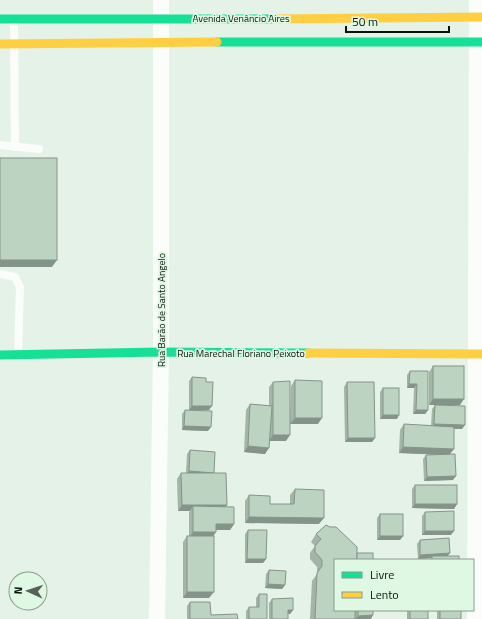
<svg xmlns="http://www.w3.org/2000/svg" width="482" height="619" font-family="'Titillium Web',sans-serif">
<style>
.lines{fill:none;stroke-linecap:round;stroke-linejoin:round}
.lane{stroke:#fbfdfb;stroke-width:8}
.street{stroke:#fbfdfb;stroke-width:16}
.fast{stroke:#16e098;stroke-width:9}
.slow{stroke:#ffcf43;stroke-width:9}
.wall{fill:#a3b5a7}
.shaded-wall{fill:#849488}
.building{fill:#bdd3c2;stroke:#849488}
.labels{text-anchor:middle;stroke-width:3.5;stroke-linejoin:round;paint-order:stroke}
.street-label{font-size:10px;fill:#0a120c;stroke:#dff8e3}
</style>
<rect width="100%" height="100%" fill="#e5f2e7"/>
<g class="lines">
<g class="lane">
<path d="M14 20 15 147"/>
<path d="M0 145 39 149"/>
<path d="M0 274 15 277 20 287 18 354"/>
</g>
<g class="street">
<path d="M157 619 161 352V0"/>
<path d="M475 619 477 0"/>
</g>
<g class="fast">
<path d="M0 19H273"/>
<path d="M217 42H482"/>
<path d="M0 355 161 352 308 353"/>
</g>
<g class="slow">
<path d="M273 19 482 17"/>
<path d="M0 44 217 42"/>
<path d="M308 353 482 354"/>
</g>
</g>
<g class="wall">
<path d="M433 366 460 405H439L462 429H454V449L450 454 453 480 424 481 423 459 426 455H442L399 453 400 430 404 424 431 426 432 409 435 405H429V372Z"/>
<path d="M410 371H428V410L425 414H413L414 388H407V375Z"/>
<path d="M192 377 206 382 209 410H196L208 431 182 430V414L185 410H189V381Z"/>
<path d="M295 380 318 424H290L291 386Z"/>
<path d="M273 382 286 441H270L265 454 244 452 246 410 250 404 269 406V387Z"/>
<path d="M347 382 375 438 372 442H345L344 387Z"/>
<path d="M383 388 397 419H380V392Z"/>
<path d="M190 450 214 473 225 507 234 524 230 530H216L213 536 209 598H183V542L187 536H189V512L190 511H178L177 479 181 473H186L187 454Z"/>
<path d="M415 485 457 504 454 509 412 508V489Z"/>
<path d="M295 489 319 524 245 523V501L249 495 270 504H290V495Z"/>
<path d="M425 512 451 535H422V516Z"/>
<path d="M380 514 403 536 400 540H377V518Z"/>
<path d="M326 525 335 560 355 619H310L312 581 317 574V567L310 559V553L315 546 311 542 316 534Z"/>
<path d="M248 530 266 559 263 563H245V534Z"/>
<path d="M420 540 448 556 459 560H429L431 558 418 559 417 544Z"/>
<path d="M269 570 285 585 282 589 265 588 266 574Z"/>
<path d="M259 594 267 619H246V611L249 607H256V598Z"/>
<path d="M272 599 293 610 290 614H288V619H269V603Z"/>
<path d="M190 602 211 615 238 619H187V606Z"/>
<path d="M355 610H373L371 619H355Z"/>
<rect x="407" y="610" width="21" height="9"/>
<rect x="437" y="610" width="24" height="9"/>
</g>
<g class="shaded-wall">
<path d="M0 260H57L52 267H0Z"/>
<path d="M409 384H417L414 388H407Z"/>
<path d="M433 399H464L460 405H429Z"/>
<path d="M192 406H212L209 410H189Z"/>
<path d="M416 410H428L425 414H413Z"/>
<path d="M383 415H399L397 419H380Z"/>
<path d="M295 418H322L318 424H290Z"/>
<path d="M434 424 465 425 462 429 431 428Z"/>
<path d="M184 426 211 427 208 431 182 430Z"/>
<path d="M273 435H290L286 441H269Z"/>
<path d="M348 438H375L372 442H345Z"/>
<path d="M248 446 269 448 265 454 244 452Z"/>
<path d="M403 447 454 449 449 455 399 453Z"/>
<path d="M189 471 214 473 186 475Z"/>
<path d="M456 476 453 480 424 481 427 477Z"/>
<path d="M415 504H457L454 509 412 508Z"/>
<path d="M182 505H227L222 511 193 506 190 511H178Z"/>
<path d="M249 517 324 518 319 524 245 523Z"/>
<path d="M216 524H234L230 530H212Z"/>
<path d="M425 531H454L451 535H422Z"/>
<path d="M193 532H216L212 538H189Z"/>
<path d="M380 536H403L400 540H377Z"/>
<path d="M450 553 447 557 432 556 431 558 418 559 420 555Z"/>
<path d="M247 559H266L263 563H245Z"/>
<path d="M268 584 285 585 282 589 265 588Z"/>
<path d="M187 592H214L209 598H183Z"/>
<path d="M288 610H293L290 614H285Z"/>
<path d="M373 615 371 619H355L358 616Z"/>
</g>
<g class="building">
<rect x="0" y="158" width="57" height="102"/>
<rect x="433" y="366" width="31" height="33"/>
<path d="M410 371H428V410H416L417 384H409Z"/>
<path d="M192 377 206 378V382H213L212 406H192Z"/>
<path d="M295 380 322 381V418H295Z"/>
<path d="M290 381V435H273V382Z"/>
<path d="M347 382H374L375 438H348Z"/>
<rect x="383" y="388" width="16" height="27"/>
<path d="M250 404 272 406 269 448 248 446Z"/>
<path d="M435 405 465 406V425L434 424Z"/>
<path d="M185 410 212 411 211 427 184 426Z"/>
<path d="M404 424 454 427V449L403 447Z"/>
<path d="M190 450 215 452 214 473 189 471Z"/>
<path d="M455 454 456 476 427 477 426 455Z"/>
<path d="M181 473H226L227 505H182Z"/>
<rect x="415" y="485" width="42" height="19"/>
<path d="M295 489 324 490V518L249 517V495L270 496V504H294Z"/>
<path d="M193 506 234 507V524H216V532H193Z"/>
<path d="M454 511V531H425V512Z"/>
<rect x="380" y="514" width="23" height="22"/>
<path d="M326 525 330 527H336L357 547V560H335V610H355V619H315L317 573 322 566V560L315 552V546L321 539 316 534Z"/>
<path d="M248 530H267L266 559H247Z"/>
<rect x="187" y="536" width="27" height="56"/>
<path d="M449 538 450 553 420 555V540Z"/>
<rect x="357" y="553" width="16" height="7"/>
<rect x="432" y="556" width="27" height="4"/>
<path d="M269 570 286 571 285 585 268 584Z"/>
<path d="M259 594H267V619H249V607H259Z"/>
<path d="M293 598V610H288V619H272V599Z"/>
<path d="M190 602H210L211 615 237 614 238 619H190Z"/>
<path d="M358 610H373V615L358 616Z"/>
<rect x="410" y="610" width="18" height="9"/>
<rect x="440" y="610" width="21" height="9"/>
</g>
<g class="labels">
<g class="street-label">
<text x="241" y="22">Avenida Venâncio Aires</text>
<text transform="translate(161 310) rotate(-90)" y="4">Rua Barão de Santo Angelo</text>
<text x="241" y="357">Rua Marechal Floriano Peixoto</text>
</g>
</g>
<rect x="334" y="559" width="140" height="52" fill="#dff8e3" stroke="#8a9c8d"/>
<rect x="342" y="572" width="20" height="6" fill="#16e098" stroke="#8a9c8d"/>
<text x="370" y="579" font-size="12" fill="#0a120c">Livre</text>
<rect x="342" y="592" width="20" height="6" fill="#ffcf43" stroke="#8a9c8d"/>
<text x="370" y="599" font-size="12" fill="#0a120c">Lento</text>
<g transform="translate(28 591) rotate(273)"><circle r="19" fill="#dff8e3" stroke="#8a9c8d"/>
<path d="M0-3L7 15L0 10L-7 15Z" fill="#576059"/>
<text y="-6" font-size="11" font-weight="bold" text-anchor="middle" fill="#0a120c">N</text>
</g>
<path d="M346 26v6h103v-6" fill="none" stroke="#0a120c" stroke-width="2"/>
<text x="352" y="26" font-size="12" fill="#0a120c" stroke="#dff8e3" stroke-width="3" paint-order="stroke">50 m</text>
</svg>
